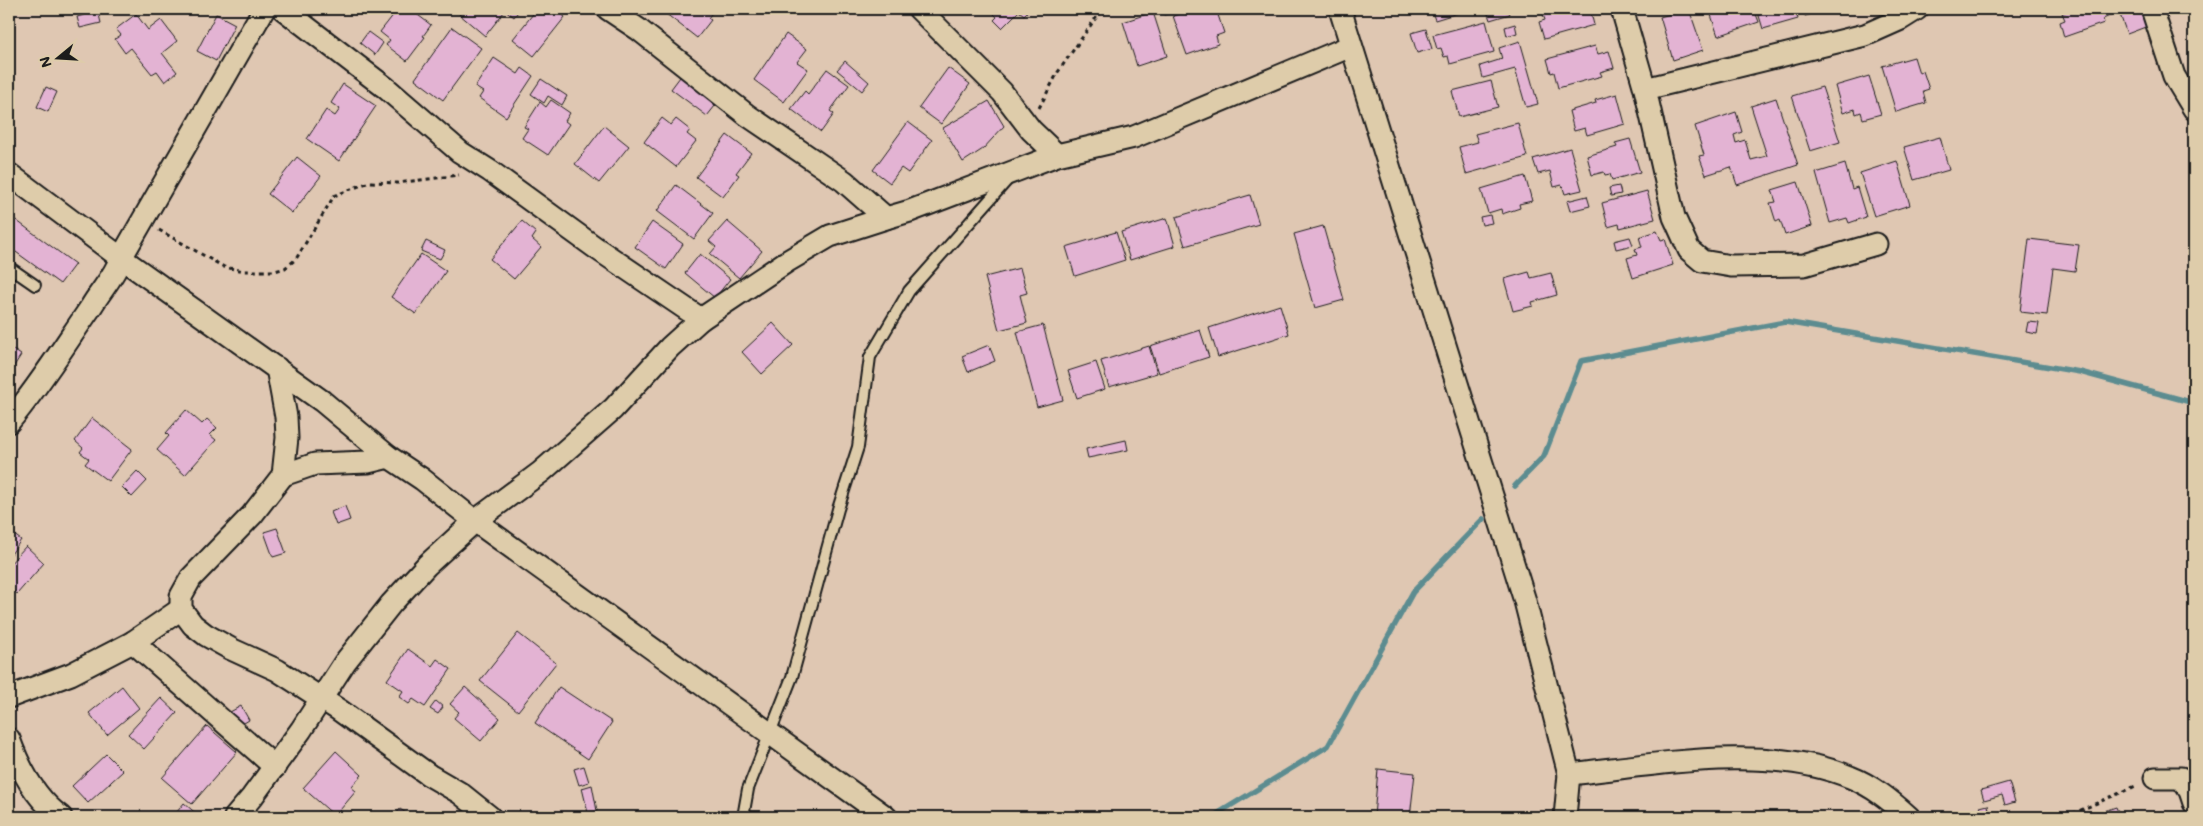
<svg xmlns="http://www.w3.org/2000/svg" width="2203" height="826" font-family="Mali,sans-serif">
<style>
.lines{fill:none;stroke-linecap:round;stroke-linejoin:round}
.stream{stroke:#5b8c90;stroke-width:5.5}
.building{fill:#e3b3d3;stroke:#1c1c1c}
.service-casing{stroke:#1c1c1c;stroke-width:14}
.minor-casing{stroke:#1c1c1c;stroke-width:25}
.path{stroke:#1c1c1c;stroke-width:3;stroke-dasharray:4 4;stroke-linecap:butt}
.service{stroke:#deccaa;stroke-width:10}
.minor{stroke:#deccaa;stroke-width:21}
</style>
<rect width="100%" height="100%" fill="#dfc7b2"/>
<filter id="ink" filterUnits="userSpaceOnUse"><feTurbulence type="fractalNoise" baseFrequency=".02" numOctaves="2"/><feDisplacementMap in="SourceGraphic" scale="10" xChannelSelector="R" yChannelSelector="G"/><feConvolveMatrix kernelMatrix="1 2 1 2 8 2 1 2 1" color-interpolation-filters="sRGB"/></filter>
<g filter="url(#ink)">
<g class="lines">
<g class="stream">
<path d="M1515 486 1544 456 1581 361 1785 322 2080 372 2194 403"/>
<path d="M1212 817 1328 746 1413 592 1483 519"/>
</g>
</g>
<g class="building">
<path d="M398 9H410L431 25 423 36 425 37 407 61 386 45 390 40 380 32Z"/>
<path d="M463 9H500L504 12 485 36 459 14Z"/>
<path d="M504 9H520L514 17Z"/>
<path d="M537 9H546L551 13 555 9 565 17 534 56 513 39Z"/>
<path d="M669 9H715L708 18 711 20 697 38 665 13Z"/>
<path d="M989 9H1030L1024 15 1019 11 1002 28 994 20 997 17Z"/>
<path d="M1162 9H1173L1174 12 1164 15Z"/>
<path d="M1194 9H1216L1224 33 1216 36 1218 44 1187 55 1173 16Z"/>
<path d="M1431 9H1471L1435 20Z"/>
<path d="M1495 9H1508L1510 14 1490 20 1487 11Z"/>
<path d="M1541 9H1590L1594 25 1544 39 1539 22 1545 20Z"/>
<path d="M1668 9H1689L1703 50 1673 60 1660 17 1670 14Z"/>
<path d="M1709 9H1754L1759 22 1718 36Z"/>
<path d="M1757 9H1795L1798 19 1763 29Z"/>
<path d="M1803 9H1829L1805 16Z"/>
<path d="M2065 9H2108L2110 16 2103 19 2104 23 2064 37 2060 22 2065 20 2062 13 2066 12Z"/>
<path d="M2118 9H2142L2148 26 2127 34Z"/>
<path d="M98 11 101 23 80 28 77 17Z"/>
<path d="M1153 12 1167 56 1137 66 1123 22Z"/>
<path d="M136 14 148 30 161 20 177 41 162 53 177 72 165 82 157 71 152 74 131 48 125 53 115 39 121 35 116 29Z"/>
<path d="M216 14 235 24 216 61 197 51Z"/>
<path d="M1486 21 1494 52 1450 64 1448 56 1444 57 1441 48 1437 49 1433 35Z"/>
<path d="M1515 24 1517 33 1507 36 1505 27Z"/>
<path d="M452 27 481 48 443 100 415 79Z"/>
<path d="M1426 29 1432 49 1417 53 1411 33Z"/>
<path d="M368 32 383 43 375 55 360 43Z"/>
<path d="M786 34 807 49 797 62 808 69 784 102 754 80Z"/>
<path d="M1520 41 1538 104 1526 107 1515 69 1483 78 1480 66 1502 59 1499 48Z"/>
<path d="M1595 46 1598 54 1609 51 1614 68 1600 72 1602 76 1558 88 1554 72 1551 73 1547 59Z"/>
<path d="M1914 57 1919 73 1923 71 1929 89 1923 91 1926 103 1896 112 1882 66Z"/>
<path d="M494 58 518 74 522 68 533 76 506 117 479 98 483 92 475 87Z"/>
<path d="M845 61 869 82 862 91 837 70Z"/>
<path d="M948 68 970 84 941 124 919 108Z"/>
<path d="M827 69 849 85 830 111 834 114 821 132 791 109 805 91 808 94Z"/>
<path d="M683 73 719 101 707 116 671 89Z"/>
<path d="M1869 76 1881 114 1863 119 1861 112 1856 114 1855 109 1843 113 1835 86Z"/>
<path d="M541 79 567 96 562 105 548 96 544 103 531 94Z"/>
<path d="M1491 81 1498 107 1459 117 1452 91Z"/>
<path d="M343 84 376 106 339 161 307 139 326 110 335 116 340 109 331 103Z"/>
<path d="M46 87 57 92 48 112 37 107Z"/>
<path d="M1822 87 1840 142 1810 151 1792 96Z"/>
<path d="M1617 94 1625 124 1587 135 1585 128 1574 131 1569 111 1596 103 1595 100Z"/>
<path d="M1776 98 1798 165 1737 185 1731 167 1706 175 1699 156 1704 155 1695 126 1736 112 1742 132 1734 135 1736 143 1745 140 1751 160 1767 156 1751 106Z"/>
<path d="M551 100 570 113 565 121 569 124 548 155 522 138 528 129 524 127 540 102 546 107Z"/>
<path d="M989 101 1004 126 983 149 963 162 943 128Z"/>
<path d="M662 118 671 125 676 119 690 130 687 134 696 141 676 167 644 142Z"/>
<path d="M908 122 932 140 908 173 901 168 890 183 873 170Z"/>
<path d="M1518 123 1527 157 1466 174 1459 147 1478 142 1475 134Z"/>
<path d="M604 126 629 146 599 183 575 164Z"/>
<path d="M727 135 751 153 736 173 739 175 723 197 696 177Z"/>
<path d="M1940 137 1949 170 1914 180 1904 147Z"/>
<path d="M1630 139 1640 172 1612 180 1610 174 1605 175 1604 172 1592 175 1587 156 1617 147 1615 143Z"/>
<path d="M1570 148 1582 190 1565 194 1562 185 1554 187 1550 171 1538 174 1533 159Z"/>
<path d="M297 157 321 176 292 213 268 194Z"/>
<path d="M1897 161 1910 205 1874 216 1860 173Z"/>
<path d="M1845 164 1852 189 1857 187 1866 217 1849 223 1847 218 1830 223 1816 173Z"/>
<path d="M1525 176 1532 201 1519 204 1520 208 1502 214 1501 209 1488 213 1481 189Z"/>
<path d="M1798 182 1812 226 1785 235 1780 220 1776 222 1770 203 1776 202 1772 190Z"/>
<path d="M676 185 713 213 694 239 657 211Z"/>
<path d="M1619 186 1621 194 1611 196 1609 188Z"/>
<path d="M1647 191 1655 219 1620 228 1619 224 1608 227 1602 203Z"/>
<path d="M1250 195 1259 224 1185 246 1176 217Z"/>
<path d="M1587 196 1590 206 1570 211 1567 201Z"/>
<path d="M9 215 75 264 60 284 9 247Z"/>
<path d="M1490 215 1492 223 1482 225 1480 217Z"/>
<path d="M1167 218 1175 246 1130 260 1121 232Z"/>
<path d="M522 221 536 233 532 239 541 247 514 279 490 259Z"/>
<path d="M727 221 762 251 739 278 710 254 716 247 709 241Z"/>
<path d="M652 222 683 244 666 269 635 247Z"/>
<path d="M1323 226 1344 300 1315 308 1294 234Z"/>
<path d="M1657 231 1661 240 1665 239 1673 265 1633 278 1627 258 1637 255 1635 249 1642 247 1639 237Z"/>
<path d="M1116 232 1125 260 1075 276 1066 247Z"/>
<path d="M1630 237 1633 245 1616 249 1614 241Z"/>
<path d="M2029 239 2079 245 2075 271 2053 268 2047 315 2020 312Z"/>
<path d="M426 241 445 250 440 259 421 251Z"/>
<path d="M421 254 446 271 416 314 391 297Z"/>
<path d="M700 254 730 279 715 298 685 273Z"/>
<path d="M1020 268 1027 293 1020 295 1027 323 999 330 985 277Z"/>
<path d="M1529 272 1531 278 1551 273 1557 295 1532 302 1533 306 1513 311 1504 279Z"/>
<path d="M1280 305 1289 334 1218 357 1209 328Z"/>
<path d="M2028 322 2039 323 2037 334 2026 332Z"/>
<path d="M773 323 793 345 762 374 742 352Z"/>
<path d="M1043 325 1063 400 1037 407 1017 332Z"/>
<path d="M1200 330 1209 357 1159 373 1150 346Z"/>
<path d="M989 345 995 361 968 372 962 356Z"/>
<path d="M1149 346 1157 373 1109 387 1101 361Z"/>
<path d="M9 347 21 355 9 374Z"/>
<path d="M1096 362 1105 389 1077 398 1068 371Z"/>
<path d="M186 410 202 424 207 419 217 428 210 435 216 440 185 475 157 450 169 436 166 433Z"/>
<path d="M92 418 132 449 108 481 85 464 89 459 80 452 83 448 75 441Z"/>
<path d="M1126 440 1128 450 1088 458 1086 449Z"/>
<path d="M137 471 147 481 132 497 122 487Z"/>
<path d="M345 506 350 520 336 525 331 512Z"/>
<path d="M277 528 286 553 273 557 264 532Z"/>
<path d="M9 531 21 540 9 557Z"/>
<path d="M26 546 44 563 17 594 9 587V565Z"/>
<path d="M518 633 556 663 518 711 480 681Z"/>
<path d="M408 649 432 666 437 659 451 669 425 707 413 699 409 704 399 697 403 691 387 680Z"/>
<path d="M122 686 139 708 107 735 89 713Z"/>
<path d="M465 687 500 718 481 741 454 718 459 712 450 704Z"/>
<path d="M559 687 612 722 588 759 535 723Z"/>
<path d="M161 698 177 713 144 749 128 734Z"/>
<path d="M436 701 443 707 438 714 430 709Z"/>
<path d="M241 706 249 720 239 726 230 712Z"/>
<path d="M207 726 237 752 192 804 162 778Z"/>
<path d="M336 751 362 775 351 787 356 791 335 816 303 788Z"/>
<path d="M106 754 123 771 88 803 72 786Z"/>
<path d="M584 766 589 782 579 785 574 769Z"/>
<path d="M1378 769 1415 773 1410 817H1374Z"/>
<path d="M2009 782 2015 802 2005 805 2002 795 1984 800 1981 790Z"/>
<path d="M592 785 597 811 588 813 582 788Z"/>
<path d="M184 803 200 817H173Z"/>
<path d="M1988 805 1990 816 1982 817 1980 807Z"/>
<path d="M2116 807 2120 817H2087Z"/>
<path d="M400 809 412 817H394Z"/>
<path d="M643 812 645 817H627Z"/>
</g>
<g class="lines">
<defs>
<g id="service">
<path d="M9 267 35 285"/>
<path d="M743 817 748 789 792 677 838 509 858 447 870 357 909 291 1009 178"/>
</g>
<g id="minor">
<path d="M283 9 386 88 460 152 490 171 596 248 701 319"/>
<path d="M608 9 638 29 747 115 844 181 886 218 910 211 1057 155 1134 137 1351 46"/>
<path d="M919 9 1002 92 1031 130 1057 155"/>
<path d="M1340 9 1525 601 1569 774 1565 817"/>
<path d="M1622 9 1645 89 1674 217 1689 250 1702 261 1731 266 1804 265 1876 244"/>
<path d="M2152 9 2174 76 2194 109"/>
<path d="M1645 89 1865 35 1901 19 1917 9"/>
<path d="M9 174 121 258 322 401 389 457 422 479 475 521 886 817"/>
<path d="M277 368 286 417 287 438 283 475 252 515 191 578 181 596V609L193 625 206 635 231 649 277 670 339 710 429 775 460 793 490 817"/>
<path d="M9 422C39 386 64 346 91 307 101 290 114 277 121 258L264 9"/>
<path d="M283 475 315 464 368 462 389 457"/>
<path d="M133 642 275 767"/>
<path d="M9 697 71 674 133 642 181 609"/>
<path d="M9 739C19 767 36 799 61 817"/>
<path d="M1569 774C1654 765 1769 743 1850 777 1873 786 1891 801 1909 817"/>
<path d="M2155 778H2181L2190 791 2194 803"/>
<path d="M235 817 252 797 301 730 345 662 391 604 427 565 475 521 541 472 613 409 670 347 701 319 786 262 830 236 886 218"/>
</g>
</defs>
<use href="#service" class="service-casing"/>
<use href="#minor" class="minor-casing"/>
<g class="path">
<path d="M1039 108 1058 72 1102 9"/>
<path d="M159 230 224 267 244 271H275L285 268 296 259 334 196 369 182 398 183 459 175"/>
<path d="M2065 817 2138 785"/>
</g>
<use href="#service" class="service"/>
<use href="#minor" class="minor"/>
</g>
</g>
<rect width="2203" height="826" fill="none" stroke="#deccaa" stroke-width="30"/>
<rect x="15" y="15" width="2173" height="796" fill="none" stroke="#1c1c1c" stroke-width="2" filter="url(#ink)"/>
<g transform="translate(58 58) rotate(252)" stroke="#deccaa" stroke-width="4" paint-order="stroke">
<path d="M0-4L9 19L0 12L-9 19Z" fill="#1c1c1c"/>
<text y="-8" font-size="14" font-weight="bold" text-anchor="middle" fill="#1c1c1c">N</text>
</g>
</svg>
